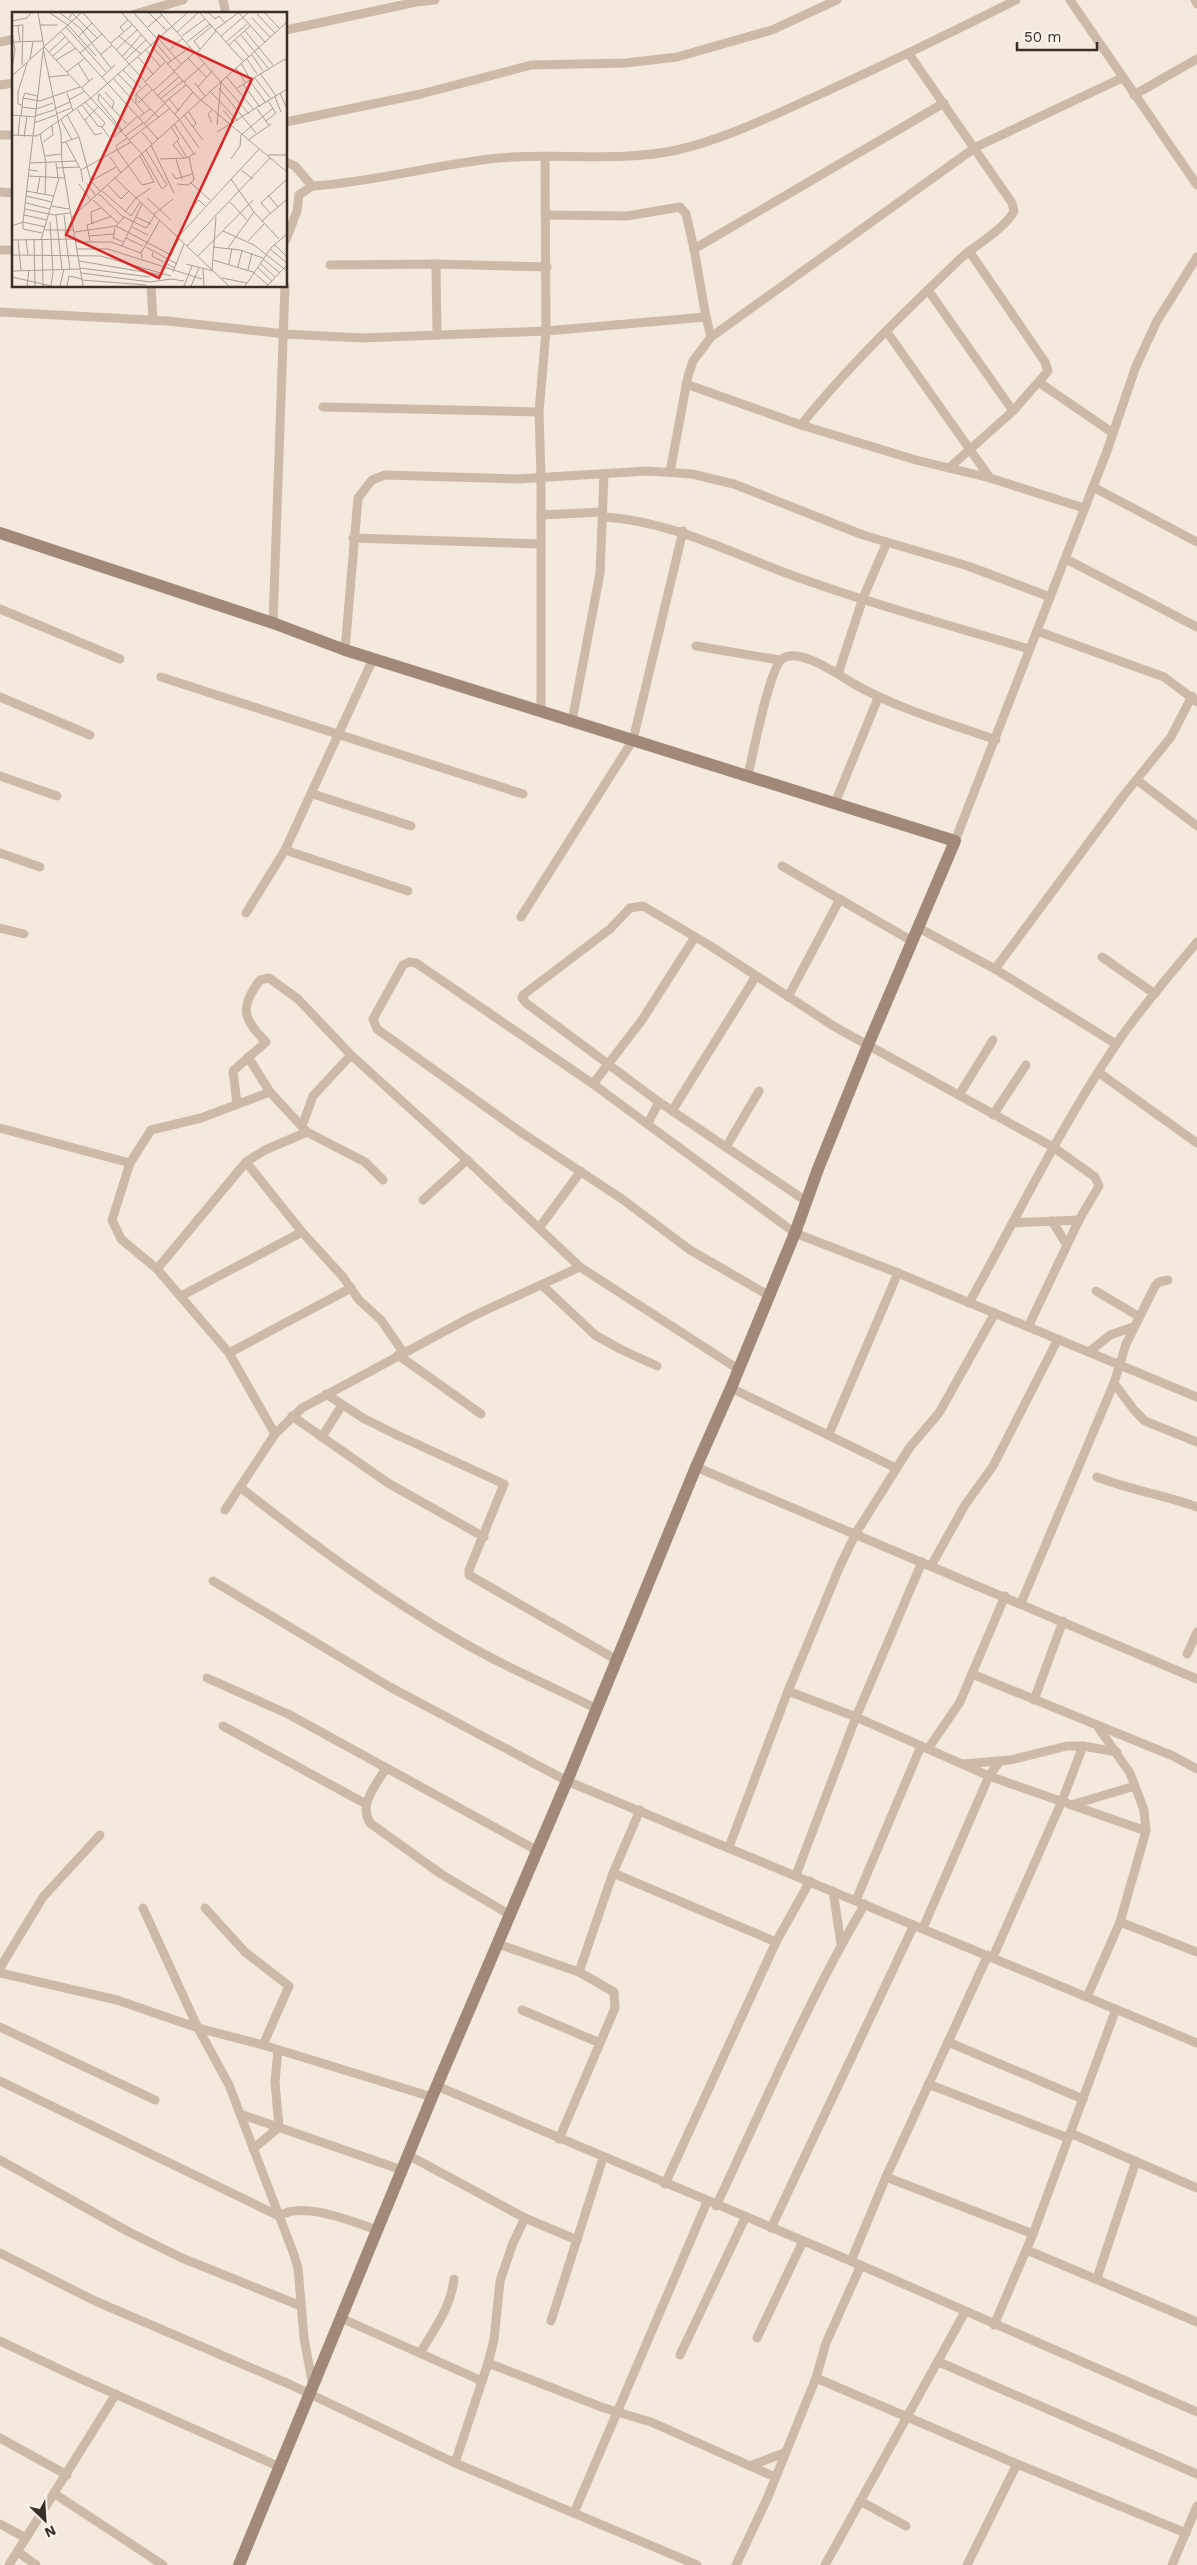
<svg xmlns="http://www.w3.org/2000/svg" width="1197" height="2565" font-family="'Work Sans',sans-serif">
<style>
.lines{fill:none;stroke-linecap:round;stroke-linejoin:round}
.street{stroke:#cdb9a8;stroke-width:9}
.secondary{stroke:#a18879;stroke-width:12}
.inset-road{fill:none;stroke:#a99e95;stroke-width:1}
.view{fill:#d62828;fill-opacity:0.15;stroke:#d62828;stroke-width:2.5}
.inset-edge{fill:none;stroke:#392e28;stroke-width:2.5}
</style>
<rect width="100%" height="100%" fill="#f4e9dd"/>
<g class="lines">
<g class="street">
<path d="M223 0 226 14"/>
<path d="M1070 0 1197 185"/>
<path d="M1195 0 1197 4"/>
<path d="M135 14 183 0"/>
<path d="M286 30 416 2 435 0"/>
<path d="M0 42 14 39"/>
<path d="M0 85 14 83"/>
<path d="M1134 95 1197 59"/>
<path d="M286 122 421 94 531 65 626 63 677 57 772 30 837 0"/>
<path d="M0 135H14"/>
<path d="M286 162 295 166 312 186C375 182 437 164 499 158 559 152 616 163 677 150 725 139 769 117 814 97 882 66 949 34 1016 0"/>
<path d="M0 192 14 193"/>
<path d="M546 215 627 216 680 207 686 214 694 249"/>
<path d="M286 240 297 211 299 195 312 186"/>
<path d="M0 250H14"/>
<path d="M436 264 437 335"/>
<path d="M330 265 436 264 547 267"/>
<path d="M151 286 153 321"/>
<path d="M928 290 1013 411"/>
<path d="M0 312 167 321 285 334 362 338 546 331 706 317 711 337"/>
<path d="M706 317 694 249 944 103"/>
<path d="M887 332 990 478"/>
<path d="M1040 383 1113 433"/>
<path d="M686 384 801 425 916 460 990 478 1084 508"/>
<path d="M323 407 539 412"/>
<path d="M801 425C849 365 905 312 960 259 973 247 1008 226 1014 211L1012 203 909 54"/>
<path d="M949 468 1013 411 1048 371 1045 362 969 251"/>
<path d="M670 472 688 376 693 361 711 337 976 147 1122 78"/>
<path d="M1093 487 1197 542"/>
<path d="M541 515 602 512"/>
<path d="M603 517C676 521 740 558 808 581 881 607 956 627 1029 649"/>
<path d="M353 538 541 544"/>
<path d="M1066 559 1197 627"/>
<path d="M0 609 120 659"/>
<path d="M273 623 285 286"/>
<path d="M1037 631 1164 677 1197 702"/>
<path d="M696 646 779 660"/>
<path d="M345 650 358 498 372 480 385 475 517 479 647 471 692 474 734 484 863 535 968 566 1050 597"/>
<path d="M838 674 863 598 887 542"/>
<path d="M161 677 523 794"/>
<path d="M0 697 90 735"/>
<path d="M541 711V477L539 412 546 331 545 157"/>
<path d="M572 721 600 573 604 475"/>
<path d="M748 775C753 755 769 669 782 659 798 646 839 675 854 684 898 709 949 723 996 740"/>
<path d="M0 776 57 796"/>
<path d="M1137 780 1197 826"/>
<path d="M313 794 411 826"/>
<path d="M835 803 878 698"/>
<path d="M955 841 1107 451 1136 366 1157 321 1197 257"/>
<path d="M285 850 408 891"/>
<path d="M0 853 40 867"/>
<path d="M782 866 912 941"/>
<path d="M246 913 285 850 373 659"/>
<path d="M521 917 633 740 683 531"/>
<path d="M917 927 995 969 1116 1044"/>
<path d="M0 928 24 934"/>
<path d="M1102 957 1155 994"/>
<path d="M995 969 1124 795 1171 737 1192 696"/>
<path d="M788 997 840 899"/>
<path d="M248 1057 270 1092 307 1132"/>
<path d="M1098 1072 1197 1143"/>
<path d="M593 1084 642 1020 695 937"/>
<path d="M270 1092 201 1118 151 1130 130 1163 112 1220 121 1239 157 1269 229 1353 275 1434"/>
<path d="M959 1095 993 1040"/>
<path d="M237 1104 233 1071 266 1042C243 1019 239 1008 260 980L269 978 298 999 351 1055 467 1160 580 1267 738 1369"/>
<path d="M672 1111 756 976"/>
<path d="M993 1115 1026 1065"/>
<path d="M648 1123 659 1102"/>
<path d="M302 1126 313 1096 351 1055"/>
<path d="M0 1128 130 1163"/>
<path d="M726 1147 759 1091"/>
<path d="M246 1162 302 1232 343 1277 359 1300 381 1320 403 1352"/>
<path d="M423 1200 467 1160"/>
<path d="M806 1201 659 1102 526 1003 522 998 523 995 610 929 630 908 643 906 709 945 835 1027 1053 1147 1095 1177 1099 1186 1079 1220 1028 1327"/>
<path d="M1052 1221 1067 1245"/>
<path d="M1013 1223 1079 1220"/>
<path d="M539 1228 581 1171"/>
<path d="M157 1269 246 1162 265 1150 307 1132 365 1162 383 1180"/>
<path d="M542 1285 595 1335 620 1349 657 1366"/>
<path d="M1096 1291 1138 1316"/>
<path d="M768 1295 690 1250 622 1199 522 1133 377 1029 373 1019 403 965 409 962 416 963 593 1084 795 1233 898 1273 1197 1397"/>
<path d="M181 1296 302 1232"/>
<path d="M969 1303C1017 1217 1060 1128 1115 1046 1139 1010 1169 976 1197 942"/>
<path d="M1089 1352 1110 1335 1133 1327"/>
<path d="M229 1353 351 1288"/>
<path d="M398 1355 481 1414"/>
<path d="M1114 1383 1134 1410 1145 1421 1197 1442"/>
<path d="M731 1388 896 1468"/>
<path d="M326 1394 363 1418 397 1435 504 1484 469 1570V1575L617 1660"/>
<path d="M292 1416 388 1483 484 1537"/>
<path d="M829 1434 898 1273"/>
<path d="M322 1437 342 1405"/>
<path d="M696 1467 1197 1679"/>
<path d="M1097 1477C1130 1490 1164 1495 1197 1507"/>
<path d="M240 1487C311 1543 385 1598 464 1643 507 1668 553 1687 597 1709"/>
<path d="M225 1510 275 1434 302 1408 473 1316 580 1267"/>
<path d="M931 1566 965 1505 993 1466 1058 1339"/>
<path d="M213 1581 390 1687 567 1781 1197 2043"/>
<path d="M1021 1603 1114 1383 1126 1344 1155 1286 1159 1282 1168 1280"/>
<path d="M1187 1654 1197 1632"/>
<path d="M972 1674 1173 1756 1197 1769"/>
<path d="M207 1678 288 1714 538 1851"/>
<path d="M788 1691 856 1717 989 1776 1146 1831"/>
<path d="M1034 1700 1063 1621"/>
<path d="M223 1726 366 1804"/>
<path d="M928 1749 960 1702 1005 1596"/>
<path d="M963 1764 1010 1760 1067 1746H1083L1117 1752"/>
<path d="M386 1768C377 1784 358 1804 370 1823L441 1874 510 1915"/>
<path d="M1071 1805 1135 1786"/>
<path d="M729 1847 788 1691 840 1566 856 1533 910 1447 939 1413 995 1313"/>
<path d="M613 1873 776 1942"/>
<path d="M796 1875 856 1717 922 1562"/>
<path d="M833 1891 841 1944"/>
<path d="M856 1900 921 1746"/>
<path d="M143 1908 198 2028 229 2085 293 2252 298 2268 304 2338 313 2387"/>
<path d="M205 1908 245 1952 289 1986 263 2045"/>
<path d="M1120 1922 1197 1952"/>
<path d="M923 1928 989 1776 1000 1761"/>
<path d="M498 1944 579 1972"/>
<path d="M993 1957 1062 1801 1083 1746"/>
<path d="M0 1968 43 1897 100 1835"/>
<path d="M0 1973 117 2000 198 2028 263 2045 432 2097"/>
<path d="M1087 1997 1120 1922 1146 1831 1144 1810 1130 1773 1098 1727"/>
<path d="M522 2010 600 2043"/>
<path d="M0 2027 155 2100"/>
<path d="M948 2042 1083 2099"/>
<path d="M0 2081 279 2216C303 2201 352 2221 377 2230"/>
<path d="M928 2084 1068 2138"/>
<path d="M437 2086 851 2261 1197 2412"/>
<path d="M240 2114 402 2170"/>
<path d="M1070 2133 1197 2188"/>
<path d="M559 2139 615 2008 614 1992 579 1972 613 1873 640 1810"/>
<path d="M253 2149 279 2127 275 2082 278 2050"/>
<path d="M408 2155 525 2218 577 2240"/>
<path d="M0 2160 129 2232 182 2258 301 2306"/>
<path d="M886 2177 1033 2234"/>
<path d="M665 2184 776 1942 810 1881"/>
<path d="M716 2206C764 2105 808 2000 865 1904"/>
<path d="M771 2228 914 1925"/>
<path d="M1027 2250 1197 2322"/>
<path d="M0 2253 95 2301 289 2384 455 2463 697 2565"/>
<path d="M851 2261 886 2177 988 1955"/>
<path d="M1097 2278 1136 2161"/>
<path d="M341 2318 482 2381"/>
<path d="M551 2321 603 2158"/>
<path d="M994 2325 1033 2234 1116 2009"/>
<path d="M757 2338 803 2241"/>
<path d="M0 2341 72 2375 280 2467"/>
<path d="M420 2353C434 2330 451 2307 454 2279"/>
<path d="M680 2355 745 2218"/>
<path d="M939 2362 1197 2474"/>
<path d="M488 2363 604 2408 651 2422 775 2477"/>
<path d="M816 2378 1017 2464 1186 2533"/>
<path d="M0 2438 67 2475"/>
<path d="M455 2463 488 2363 494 2340 500 2281 513 2243 525 2218"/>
<path d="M750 2466 784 2453"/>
<path d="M55 2494 163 2565"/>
<path d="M860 2501 906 2526"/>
<path d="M574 2513 707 2202"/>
<path d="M0 2524 26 2538"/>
<path d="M18 2552 36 2565"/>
<path d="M9 2565 116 2394"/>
<path d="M736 2565 767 2499 816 2378 826 2343 861 2265"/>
<path d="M825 2565 965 2312"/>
<path d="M967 2565 1017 2464"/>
<path d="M1172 2565 1197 2506"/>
</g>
<path class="secondary" d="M0 533 273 623 345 650 955 841 868 1045 818 1169 795 1233 731 1388 696 1467 567 1781 432 2097 239 2565"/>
</g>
<g transform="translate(12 12)">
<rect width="275" height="275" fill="#f4e9dd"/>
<path class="inset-road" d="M26 1 32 35 130 142 150 177 155 173 134 138M38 1 56 13 84 44M48 1 68 16 99 56M71 1 167 107 187 136M110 1 188 88M122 1 145 27M137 1 155 19M148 1 237 102M188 1 231 49M197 1 203 7 207 4 213 11M227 1 253 30M253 1 267 16M245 2 263 21M57 6 60 1 85 26M240 6 258 25M0 9 15 6 19 1M28 13H46M0 14 11 13 10 53M6 14 8 30M54 15 94 60M136 15 150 3M203 18 226 1M233 19 261 53M49 20 146 127M112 20 108 15 116 8M165 20 186 1M0 22 3 38 0 57M229 23 256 56M67 24 80 11M107 24 129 42M170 24 193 7M209 24 236 1M146 26 169 52M223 28 237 45M1 30 31 29M143 30 159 49M175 30 198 12M214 30 235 12M99 31 120 13M217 33 238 14M31 36 49 122 50 150 71 274M188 37 182 29 200 14M104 38 125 18M134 38 148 54M157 38 171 26M37 40 53 25M68 41 90 22M185 41 204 19M88 43 100 33M240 43 251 59M41 44 58 29M110 45 129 23M126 45 141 62M176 46 194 65M18 47 21 30M235 47 245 62M44 48 64 36M113 48 134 28M66 51 77 69M229 51 238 67M155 52 178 35M224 56 233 70M111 58 129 76M162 59 183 40M55 60 73 46M248 61 264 84M106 62 121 77M0 64 69 1M214 64 242 98M36 65 57 63M90 65 103 53M242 65 259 87M102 67 132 101M237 68 254 91M133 70 153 50M172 70 193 51M183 71 193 84M231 72 248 95M186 75 201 58M69 76 81 66M207 76 244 121M225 76 273 47 275 50M141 79 162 60M198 79 226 109M93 80 102 90 100 97M55 81 61 99M268 81 275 97M87 82 86 88 110 118M87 82 115 112M124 82 147 106M145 84 167 65M263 85 269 100M11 86 13 81 25 84M148 87 171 69M157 87 167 99M57 88 73 79M189 88 275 160M73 90 93 111 90 115 97 125M124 91V82L135 72M126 91 140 78M152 91 174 73M10 93 6 92V80L15 51M70 93 86 114 90 115M10 95 24 97 41 91M42 97 58 90M65 97 83 123 90 121M245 97 257 113M211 98 222 111M176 99 184 111 181 115M44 102 59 96M163 102 181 80M0 103 23 105M172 103 191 128M9 104 11 86 28 89 68 75M23 104 42 98M126 106 138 97M49 108 60 128M73 108 86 95M254 109 264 101 256 89M22 111 44 103M200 111 196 102 200 98M132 112 152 92M162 112 182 142M205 113 209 70M159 115 167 127 161 133 172 146M130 120 140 132M205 120 275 77M28 122 34 151 33 183M0 123 25 124 79 86 175 1M6 124 8 104M113 124 131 111M12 125 15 104M67 125 79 169 89 180M102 125 125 105M115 126 104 134 106 139 130 173 142 170 128 144M117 128 157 97M236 128 259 112M165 129 175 146M31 130 41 123 40 114M54 130 69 158 71 170M50 131 67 125 55 103M139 133 162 181M256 143H275M33 144 49 142M98 145 109 161M148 147 174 146 184 141M164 147 170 167M219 147 228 134 229 123 261 96M18 151 64 149M44 151 46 166M45 156 67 155M69 158 119 130M229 158 241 167M26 159 17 158 31 39M160 161 164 167 180 162M16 164 53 166M103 166 217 274M219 167 242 200 267 227M79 169 104 155M74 171 84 184M179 171 198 188M67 172 79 189M165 172 176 173 182 168 177 145M96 173 109 187 117 179M14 179 42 184M90 179 119 204M25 181 28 165M87 182 110 204 134 216 143 203M256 183 266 195M14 184 40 190M135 186 159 208M81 188 107 212M218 190 235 208M14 191 38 197M39 194 57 197M181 194 187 188 193 194M13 197 42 203 58 201M113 200 124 186 139 176M258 201 249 191 275 167M142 202 161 187M12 203 35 208M44 203 50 257M52 203 54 219M119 204 128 190M60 205 275 10M124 205 139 212M250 209 275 187M38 210 41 260 39 274M80 212 79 200 89 196M0 214 11 210 17 158M104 214 159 243 167 226M120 215 136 223M32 216 34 218H62M53 219 58 258M211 219 242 233 275 259M63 220 104 214 112 205M30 221 11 217V210L33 215M102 222 101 226 112 230M77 224 102 222 103 216M166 225 247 137M114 226 131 234M0 228 63 227M6 228 9 258M14 228 16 243M22 228 23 274M29 228 47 166M30 228 31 274M78 229 75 213 100 204M236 229 252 212M64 230H99L129 241 130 246M262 232 275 245M110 234 130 192M175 234 258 146M134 235 165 252M201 235 228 238 251 246M216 236 242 200M65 237H96L190 267M258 237 275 251M141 240 140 244 163 256M129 241 148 208M0 243 89 244 159 264M186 244 241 188M251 247 268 261M201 248 241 260 256 273M67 249 150 263 151 260M248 251 263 265M174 252 201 259M217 252 220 236M226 255 230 238M245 255 260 269M68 256 138 265M191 257 192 274M200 258 204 205M236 258 240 241M0 259 68 257M161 260 172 232M69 261 138 270 159 267 172 269M0 265 39 274M210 266 235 271M70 268 134 273M15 274 17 258M48 274 52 257M55 274 57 264 70 267M172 274 180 254M179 274 187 256M233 274 259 236 275 222M255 274 275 253"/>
<path class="view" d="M147 24 240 67 147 266 54 223Z"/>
<rect width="275" height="275" class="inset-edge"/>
</g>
<g transform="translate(45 2520) rotate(155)" stroke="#fbf3ea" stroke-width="4" paint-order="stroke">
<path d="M0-4L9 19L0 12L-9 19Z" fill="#392e28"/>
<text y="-8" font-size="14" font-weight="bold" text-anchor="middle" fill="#392e28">N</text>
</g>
<path d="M1017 42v8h80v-8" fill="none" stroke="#392e28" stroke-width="2.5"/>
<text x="1024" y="42" font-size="15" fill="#392e28" stroke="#fbf3ea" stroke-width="4" paint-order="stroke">50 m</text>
</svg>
